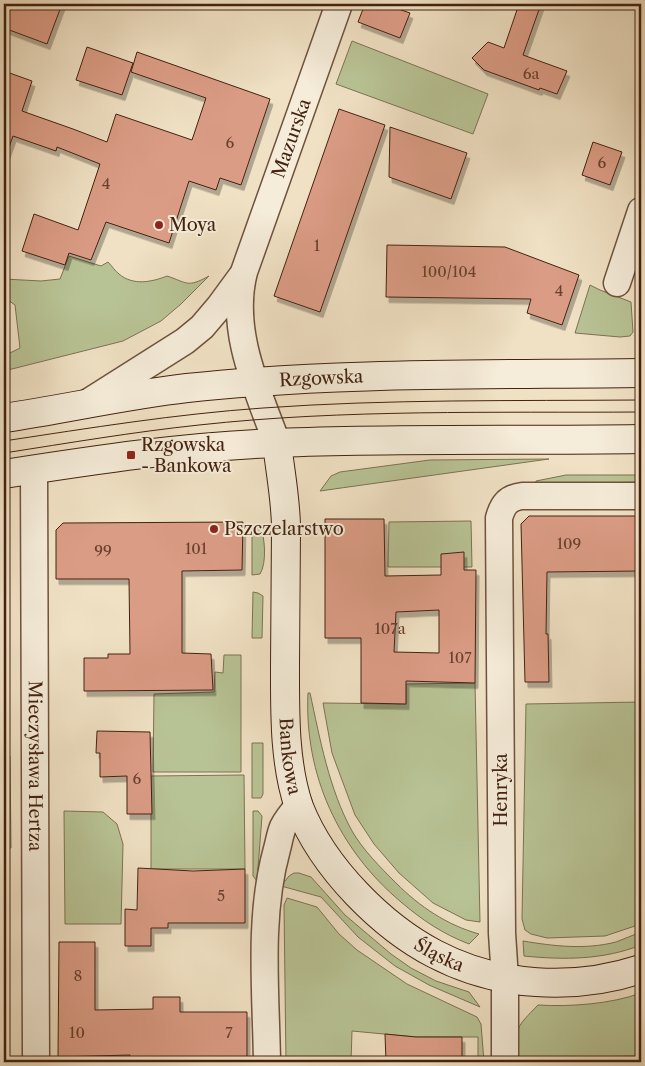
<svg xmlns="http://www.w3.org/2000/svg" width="645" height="1066" font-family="'Libre Caslon Text',serif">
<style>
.green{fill:#b8c395;stroke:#7e7253}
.building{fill:#db9c85;stroke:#421;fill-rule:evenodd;filter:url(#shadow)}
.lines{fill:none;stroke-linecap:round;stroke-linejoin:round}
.street-casing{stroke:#6f523e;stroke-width:29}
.secondary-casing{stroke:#421;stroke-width:30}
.street{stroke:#f5ecd9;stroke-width:26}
.secondary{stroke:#f5ecd9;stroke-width:28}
.tram{stroke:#421;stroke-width:1}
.poi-dot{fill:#8f2418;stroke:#f5ecd9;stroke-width:2}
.labels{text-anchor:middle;stroke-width:4;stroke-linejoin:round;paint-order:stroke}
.number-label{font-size:15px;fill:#6a402e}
.street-label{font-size:18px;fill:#421;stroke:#f5ecd9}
.poi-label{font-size:18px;fill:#421;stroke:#f5ecd9;text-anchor:start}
</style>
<defs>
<filter id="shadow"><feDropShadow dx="3" dy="5.5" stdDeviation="0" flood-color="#0004"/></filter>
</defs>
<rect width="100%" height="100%" fill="#f0e1c4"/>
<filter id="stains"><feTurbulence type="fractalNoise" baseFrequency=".004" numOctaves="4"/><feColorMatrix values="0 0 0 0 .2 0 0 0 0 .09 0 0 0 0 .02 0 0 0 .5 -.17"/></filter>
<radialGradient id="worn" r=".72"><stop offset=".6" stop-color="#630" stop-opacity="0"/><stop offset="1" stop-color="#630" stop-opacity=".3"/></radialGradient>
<g class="green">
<path d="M352 41 488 94 473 134 336 84Z"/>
<path d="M69 256 101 266 108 262C112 266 115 271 119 274 133 286 152 282 167 276 188 283 187 288 209 276L181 304 161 321 123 341 4 371V356L20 348 15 305 8 300 4 301V279L41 281 60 279Z"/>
<path d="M590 285 600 290 631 302 633 332 630 336 620 337 575 333Z"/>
<path d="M549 459 341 488 320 491 331 476 340 472 430 460Z"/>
<path d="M566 475H641V482L535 485 536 481Z"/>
<path d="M471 521 472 567H388L389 522Z"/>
<path d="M260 525C265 537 267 563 260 574L252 575V534Z"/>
<path d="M253 592 258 593 263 596 262 638H252Z"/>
<path d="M224 655H241V772H153L154 694 214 692 215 672 223 673Z"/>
<path d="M475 683 480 922 466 920 433 903 399 873 374 844 355 815 332 753 323 703 406 704V684Z"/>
<path d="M308 693H310C320 739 329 789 352 831 363 850 380 867 396 883 420 907 447 925 479 934L469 944C443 934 422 920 401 902 339 850 304 775 308 693Z"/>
<path d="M641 702V924L605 936 547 938 531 934 525 930 522 919 526 704Z"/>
<path d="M252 743H263V794L261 798H252Z"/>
<path d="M4 756H10L11 848H4Z"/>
<path d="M244 775 245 869H151V776Z"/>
<path d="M64 811 103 812 117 824 123 844 121 924H65Z"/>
<path d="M253 811H258L262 816 257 881 253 876Z"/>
<path d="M294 873H299L311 877 345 915 391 954 411 968 436 981 469 992 480 1007 429 985 395 966 358 937 321 897 281 886 289 876Z"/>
<path d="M287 898 317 907 339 934 357 950 407 984 477 1017 481 1024 484 1062H478V1037H416L352 1031 351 1062H286L284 905Z"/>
<path d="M641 932V945C603 960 564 960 524 956L523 941C553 946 585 950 616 942 624 939 633 935 641 932Z"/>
<path d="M641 993V1056L517 1058C516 1025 516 1028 538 1005 570 1007 611 1004 641 993Z"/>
</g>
<g class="building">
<path d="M4 4H62L47 44 4 28Z"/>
<path d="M365 4H384L410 13 400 38 358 22Z"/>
<path d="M519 4H541L523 55 567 71 557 94 540 88 539 90 484 70 472 58 488 42 504 48Z"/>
<path d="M87 47 133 63 122 95 76 80Z"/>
<path d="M137 52 270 99 241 185 220 178 216 190 189 181 169 243 106 222 91 260 69 253 65 265 22 251 34 214 78 230 100 164 57 147 56 151 13 136 7 153 4 152V71L32 81 22 111 73 129 107 142 116 114 192 140 206 98 131 72Z"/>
<path d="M339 109 385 125 320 312 274 296Z"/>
<path d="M390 127 467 153 451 199 389 177Z"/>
<path d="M593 142 622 152 610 185 582 175Z"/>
<path d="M387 245 505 247 579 275 562 325 527 313 531 299 386 297Z"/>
<path d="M529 516H641V571L547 572 546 634H548L549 682H525L521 524Z"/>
<path d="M325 519H384L385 576 441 575V554L464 552V570H476L475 683 406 681V704L361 703V638H325ZM439 610V653L394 652 396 612Z"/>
<path d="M243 522 242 570 182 571V653L211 654 213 690 84 691V658H108V654H130L129 579H56V530L63 523Z"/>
<path d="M97 731 150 732 152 814H127V776L100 777V753H96Z"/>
<path d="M138 868 193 871 245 869V923H168V928H151V946H125V909L137 910Z"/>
<path d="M59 942H95V1010L153 1009V997H180V1012H247V1062H130V1055L58 1057Z"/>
<path d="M385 1034 416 1037H462V1062H386Z"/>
</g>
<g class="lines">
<defs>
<g id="street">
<path d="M617 283 641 211"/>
<path d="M87 403 185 341 202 327 219 307 241 277"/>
<path id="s1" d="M277 443C257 389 229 330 244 272L339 4"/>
<path id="s2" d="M34 470 36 1062"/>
<path d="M267 1062C266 992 258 917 277 849 279 842 280 834 283 827 287 819 293 812 299 805"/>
<path d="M505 1062V979L502 933 499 518C503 504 508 498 522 496H641"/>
</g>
<g id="secondary">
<path id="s3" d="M4 418C65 409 125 395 187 388 338 372 490 375 641 373"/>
<path id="s4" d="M277 443C280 471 286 500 286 529 286 574 285 620 285 666 285 712 284 763 299 807 312 840 333 869 357 894 380 918 406 939 435 954 498 987 574 991 641 969"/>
<path d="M4 474C94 460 186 446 278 443 399 438 520 441 641 439"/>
</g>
</defs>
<use href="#street" class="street-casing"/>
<use href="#secondary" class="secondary-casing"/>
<use href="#street" class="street"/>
<use href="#secondary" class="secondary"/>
<g class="tram">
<path d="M4 441C90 428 176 414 263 408 388 399 515 401 641 400"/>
<path d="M4 453C69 443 133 432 199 425 345 409 494 413 641 412"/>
</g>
</g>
<g class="poi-dot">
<circle cx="159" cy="225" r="5"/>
<rect x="126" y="450" width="10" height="10" rx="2.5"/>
<circle cx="214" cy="529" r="5"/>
</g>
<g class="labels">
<g class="number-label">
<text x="531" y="79">6a</text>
<text x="230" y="148">6</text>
<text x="602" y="168">6</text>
<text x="106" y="189">4</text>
<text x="317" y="251">1</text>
<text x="449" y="277">100/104</text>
<text x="559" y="296">4</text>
<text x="569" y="549">109</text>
<text x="196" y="554">101</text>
<text x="103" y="556">99</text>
<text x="390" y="634">107a</text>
<text x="460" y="663">107</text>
<text x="137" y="784">6</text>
<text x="221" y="901">5</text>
<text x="78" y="981">8</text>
<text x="77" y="1038">10</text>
<text x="229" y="1038">7</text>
</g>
<g class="street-label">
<text dy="6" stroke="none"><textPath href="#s1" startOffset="319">Mazurska</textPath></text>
<text dy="6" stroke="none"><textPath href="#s3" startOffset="320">Rzgowska</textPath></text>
<text dy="6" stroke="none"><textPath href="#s4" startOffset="314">Bankowa</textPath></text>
<text dy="6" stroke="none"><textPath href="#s2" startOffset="296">Mieczysława Hertza</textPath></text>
<text transform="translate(501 790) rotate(-90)" y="6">Henryka</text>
<text dy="6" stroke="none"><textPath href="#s4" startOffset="574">Śląska</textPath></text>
</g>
<g class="poi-label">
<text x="169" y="231">Moya</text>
<text x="141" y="451">Rzgowska<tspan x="141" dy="21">- Bankowa</tspan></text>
<text x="224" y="535">Pszczelarstwo</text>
</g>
</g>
<rect width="645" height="1066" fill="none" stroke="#f0e1c4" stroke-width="20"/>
<rect x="5" y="5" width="635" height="1056" fill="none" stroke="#421" stroke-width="2.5"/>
<rect x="10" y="10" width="625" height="1046" fill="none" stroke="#421"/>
<rect width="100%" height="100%" filter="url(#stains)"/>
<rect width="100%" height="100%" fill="url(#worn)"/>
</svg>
